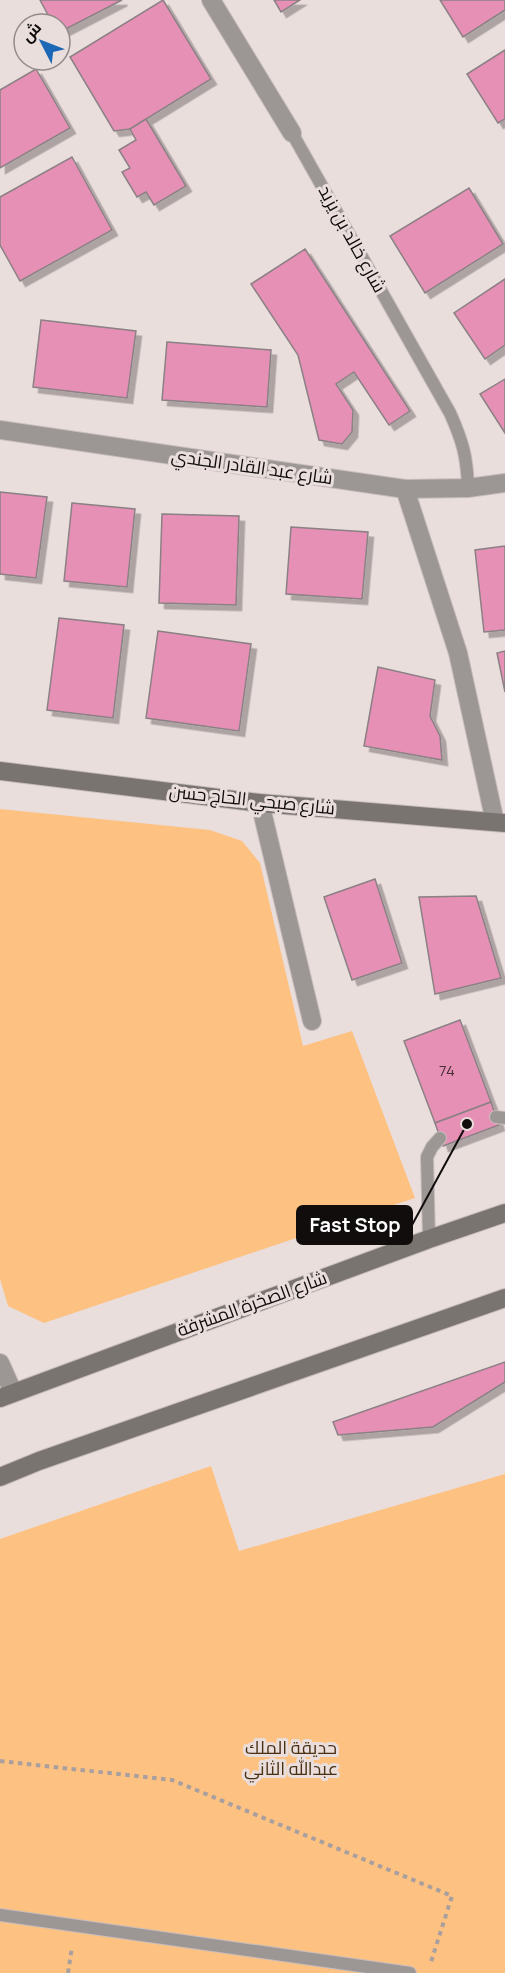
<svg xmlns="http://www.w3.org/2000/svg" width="505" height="1973" font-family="Manrope,Cairo,sans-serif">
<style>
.green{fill:#fdc181}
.building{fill:#e590b4;stroke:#8b8185;stroke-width:1.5;filter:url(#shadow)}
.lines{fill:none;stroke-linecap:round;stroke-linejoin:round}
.lane-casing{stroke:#c7bdbc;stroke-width:14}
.street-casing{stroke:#c7bdbc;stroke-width:20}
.secondary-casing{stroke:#c7bdbc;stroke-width:20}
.path{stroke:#a89f9e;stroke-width:4;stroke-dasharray:4.5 4.5;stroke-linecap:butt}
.lane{stroke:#9c9795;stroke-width:12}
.street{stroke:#9c9795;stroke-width:18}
.secondary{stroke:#7a7471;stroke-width:18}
.labels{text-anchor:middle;stroke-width:6;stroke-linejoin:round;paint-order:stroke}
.number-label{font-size:15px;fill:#462e37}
.street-label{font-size:18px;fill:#110d0d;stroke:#eadedd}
.park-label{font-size:18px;fill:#493013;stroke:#eadedd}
.leader{fill:none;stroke:#110d0d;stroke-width:2}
.callout-dot{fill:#110d0d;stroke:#eadedd;stroke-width:2}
.callout{fill:#110d0d;stroke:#110d0d;stroke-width:2}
.callout-label{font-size:20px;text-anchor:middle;font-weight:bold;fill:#fff}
</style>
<defs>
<filter id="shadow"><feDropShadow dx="5.5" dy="5.5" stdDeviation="0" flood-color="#0004"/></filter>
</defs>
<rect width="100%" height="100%" fill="#eadedd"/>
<g class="green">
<path d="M0 809 210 830 242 841 260 863 303 1046 352 1031 415 1198 44 1323 8 1306 0 1279Z"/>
<path d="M211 1466 239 1551 505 1474V1973H0V1539Z"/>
</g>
<g class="building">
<path d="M40 0H122L60 32V24H53Z"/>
<path d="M163 0 211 79 130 129 114 131 70 57Z"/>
<path d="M274 0H300L281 12Z"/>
<path d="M440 0H505V10L463 37Z"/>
<path d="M505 50V119L498 123 467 74Z"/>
<path d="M36 69 70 128 0 168V90Z"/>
<path d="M146 119 186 186 154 205 146 192 137 197 122 172 130 168 119 150 136 140 130 129Z"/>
<path d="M72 157 112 230 20 281 0 245V197Z"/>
<path d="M469 188 503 244 425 293 390 236Z"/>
<path d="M305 249 410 411 389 425 354 372 336 384 353 410 352 432 342 444 319 440 298 355 251 284Z"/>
<path d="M505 279V345L485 359 454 313Z"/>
<path d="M41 320 136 331 127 398 33 387Z"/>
<path d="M167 342 271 350 267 407 162 400Z"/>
<path d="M505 379V433L480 394Z"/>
<path d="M0 492 47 497 36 578 0 574Z"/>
<path d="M72 503 135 509 127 587 64 581Z"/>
<path d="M162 514 239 516 236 605 159 603Z"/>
<path d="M291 527 368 532 362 599 286 594Z"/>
<path d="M505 546V630L484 632 475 550Z"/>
<path d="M59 618 124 625 113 718 47 710Z"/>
<path d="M158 631 251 644 239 731 146 718Z"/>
<path d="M505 651V692L497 653Z"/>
<path d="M378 667 435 680 430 716 440 736 442 760 364 746Z"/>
<path d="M375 879 402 963 352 980 324 897Z"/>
<path d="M476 896 501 978 435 994 419 897Z"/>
<path d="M460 1020 491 1102 435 1123 404 1041Z"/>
<path d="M491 1102 499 1125 443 1146 435 1123Z"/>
<path d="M505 1362V1382L433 1427 338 1435 333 1422Z"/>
</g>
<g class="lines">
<defs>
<g id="lane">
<path d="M292 133 450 413C463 442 467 457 468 488"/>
<path d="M496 1117 505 1118"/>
<path d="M429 1239 427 1157 432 1147 440 1138"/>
<path d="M0 1915 410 1973"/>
</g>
<g id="street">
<path d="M211 0 292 133"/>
<path d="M0 430 405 489 468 488 505 483"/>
<path d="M405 489 458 653 495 822"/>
<path d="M260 803 312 1021"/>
<path d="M0 1363 13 1392"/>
</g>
<g id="secondary">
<path d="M0 771 260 803 505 823"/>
<path d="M0 1398 429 1239 505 1213"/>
<path d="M0 1477 39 1461 505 1298"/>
</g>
</defs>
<use href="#lane" class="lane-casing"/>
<use href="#street" class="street-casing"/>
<use href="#secondary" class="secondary-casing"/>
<g class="path">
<path d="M0 1761 172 1780 452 1896 430 1965"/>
<path d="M68 1973 72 1947"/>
</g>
<use href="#lane" class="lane"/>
<use href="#street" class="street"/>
<use href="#secondary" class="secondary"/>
</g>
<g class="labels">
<g class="number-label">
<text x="447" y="1076">74</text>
</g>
<g class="street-label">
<text transform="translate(352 239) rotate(61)" y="6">شارع خالد بن يزيد</text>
<text transform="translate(252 467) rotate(8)" y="6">شارع عبد القادر الجندي</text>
<text transform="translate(252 800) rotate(6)" y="6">شارع صبحي الحاج حسن</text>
<text transform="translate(252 1304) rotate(-20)" y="6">شارع الصخرة المشرفة</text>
</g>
<g class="park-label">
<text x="291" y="1754">حديقة الملك<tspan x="291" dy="21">عبدالله الثاني</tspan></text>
</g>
</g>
<path class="leader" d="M467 1124L412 1225"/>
<circle class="callout-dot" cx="467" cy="1124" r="6"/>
<rect class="callout" x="297" y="1206" width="115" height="38" rx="6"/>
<g class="callout-label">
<text x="355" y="1232">Fast Stop</text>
</g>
<g transform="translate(42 42) rotate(312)"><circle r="28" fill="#eadedd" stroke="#938a8a" stroke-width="1.5"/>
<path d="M0-4.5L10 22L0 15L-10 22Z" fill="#1c67b6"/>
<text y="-9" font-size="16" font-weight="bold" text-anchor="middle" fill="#110d0d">ش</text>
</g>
</svg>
